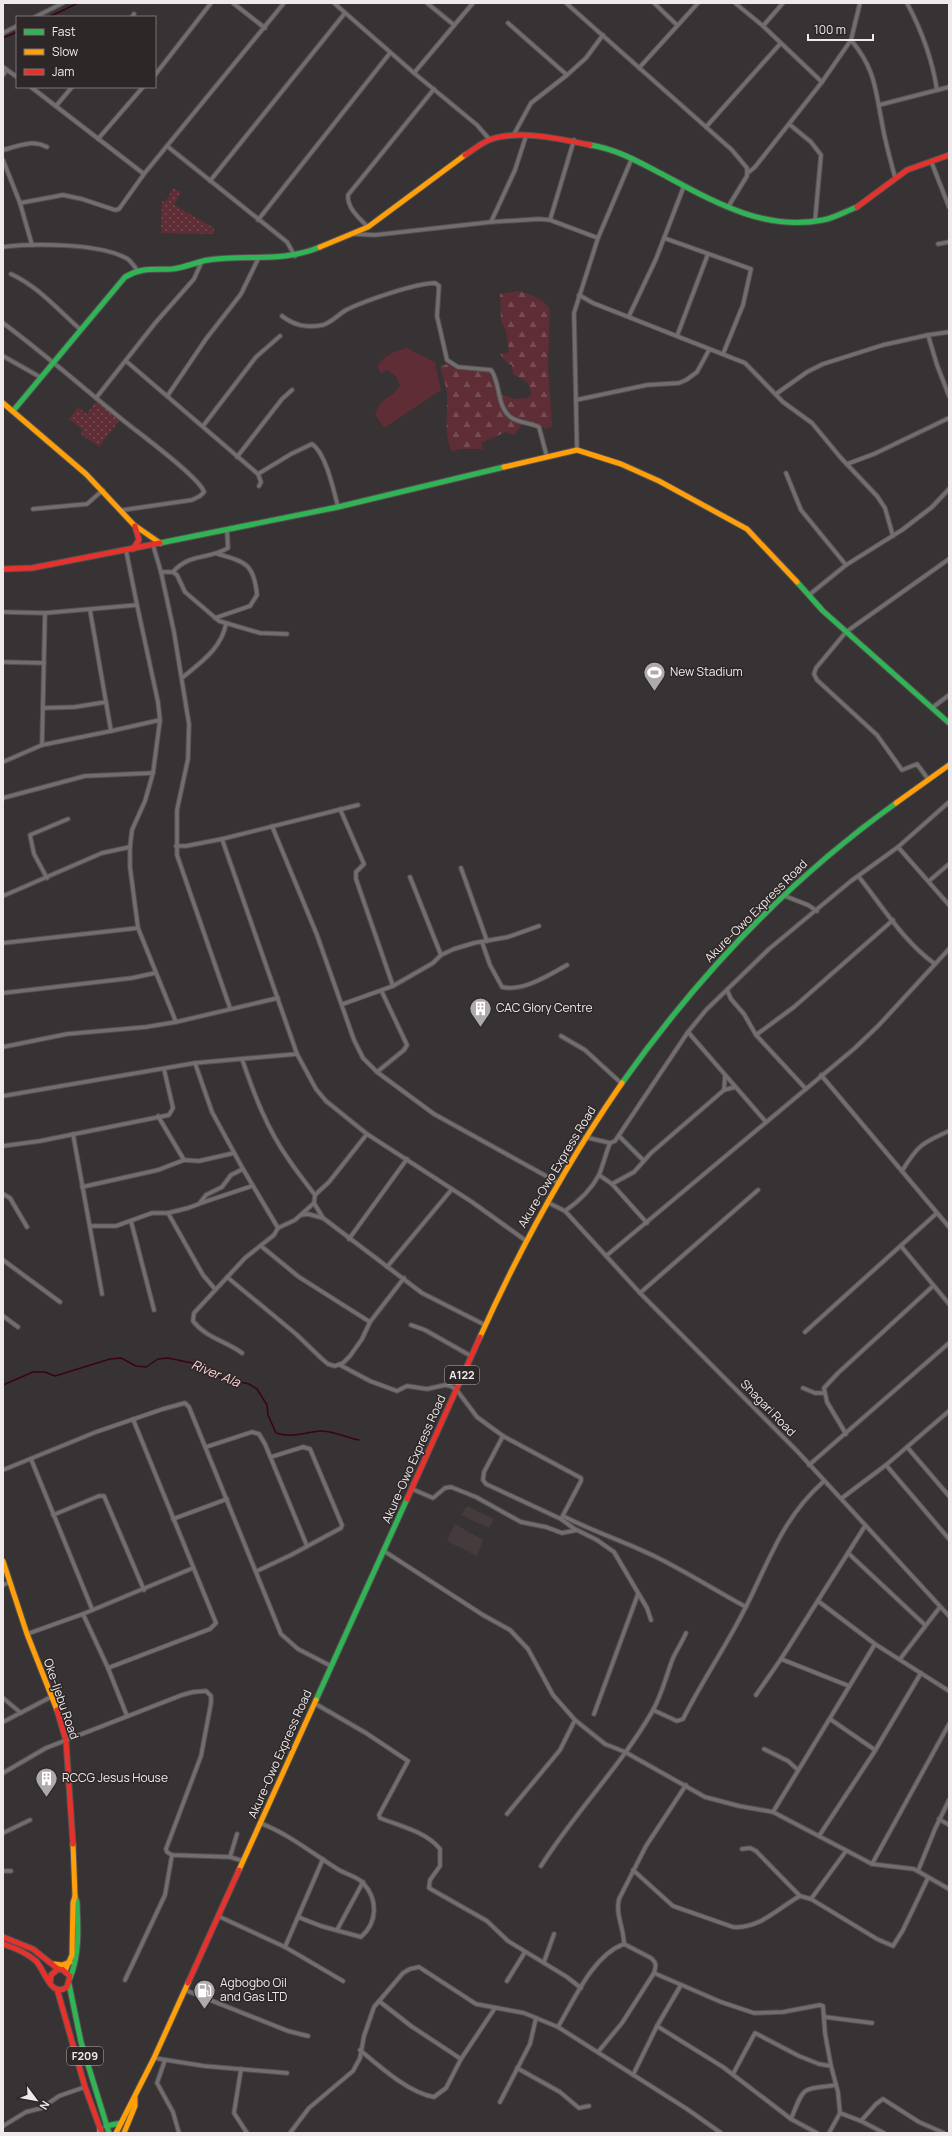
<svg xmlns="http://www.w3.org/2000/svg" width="952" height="2136" font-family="Manrope,sans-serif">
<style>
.built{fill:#463b3c}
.green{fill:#5f2d36}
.forest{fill:url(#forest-firs)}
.park{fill:url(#park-dots)}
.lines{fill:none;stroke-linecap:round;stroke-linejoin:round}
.stream{stroke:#3a0414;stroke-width:1.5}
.street-casing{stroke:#545051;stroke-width:5.5}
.fast-casing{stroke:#545051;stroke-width:7}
.slow-casing{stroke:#545051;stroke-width:7}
.jam-casing{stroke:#545051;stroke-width:7}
.street{stroke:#726e6f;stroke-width:3.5}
.fast{stroke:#30b455;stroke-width:5}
.slow{stroke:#ff9f0a;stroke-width:5}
.jam{stroke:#e5322d;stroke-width:5}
.labels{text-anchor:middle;stroke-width:3;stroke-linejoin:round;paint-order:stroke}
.shield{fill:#2e2728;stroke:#b4b0b0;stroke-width:1}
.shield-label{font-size:11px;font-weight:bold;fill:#eeeaeb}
.poi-label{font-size:12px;fill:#eeeaeb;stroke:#2e2728;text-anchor:start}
.street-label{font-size:12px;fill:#eeeaeb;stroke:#2e2728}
.water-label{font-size:13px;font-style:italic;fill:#fbd1d6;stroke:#2e2728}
</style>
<defs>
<pattern id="forest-firs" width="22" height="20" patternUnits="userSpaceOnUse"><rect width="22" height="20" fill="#5f2d36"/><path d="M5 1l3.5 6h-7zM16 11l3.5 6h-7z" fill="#764c53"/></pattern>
<pattern id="park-dots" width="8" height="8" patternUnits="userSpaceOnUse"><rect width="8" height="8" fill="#5f2d36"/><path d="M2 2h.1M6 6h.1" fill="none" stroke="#764c53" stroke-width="1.8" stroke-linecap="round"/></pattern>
</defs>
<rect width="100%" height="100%" fill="#373233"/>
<g class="built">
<path d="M467 1506 494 1519 489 1528 461 1515Z"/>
<path d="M455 1524 483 1540 477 1556 447 1541Z"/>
</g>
<path class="green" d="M407 348 435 362 441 390 384 428 375 414 381 402 394 393 400 385 396 376 387 370 381 374 377 366C386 355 393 351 407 348Z"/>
<path class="forest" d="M518 291C529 294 545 299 550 310L548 363 552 426 546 429 540 425 516 418 522 424 514 435 506 432 481 443 483 449H459L453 452C443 440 448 410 447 394 446 385 443 376 440 367L451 362 464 368 482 369 490 372 491 378 499 379V387L494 391 514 399 528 398 531 394C530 380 524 381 513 374L512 365 507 363 500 354 509 352 506 331 501 321 500 294Z"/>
<g class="park">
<path d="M173 188 181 192 174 205 214 228V234L161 233 162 201H166Z"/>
<path d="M96 401 120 419 99 447 81 434 83 430 69 419 78 407 87 414Z"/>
</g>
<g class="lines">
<g class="stream">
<path d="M49 17 78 3"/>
<path d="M3 38 17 32"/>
<path d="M3 1385 33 1372H45L55 1376 110 1359 121 1358 136 1366 146 1367 158 1359 168 1358 192 1363 220 1377 249 1384 257 1389 267 1405 268 1415 276 1433C292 1438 304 1433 319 1431 333 1430 346 1438 359 1440"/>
</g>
<defs>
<g id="street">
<path d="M233 3 265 28"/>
<path d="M334 3 414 73"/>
<path d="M427 3 454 25"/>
<path d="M473 3 414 73 477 125 490 140"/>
<path d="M566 3 732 150 747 168V176L728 207"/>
<path d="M654 3 677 25"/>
<path d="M735 3 763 26 783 3"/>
<path d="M907 3C922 31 932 58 937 90"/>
<path d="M35 17 63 3"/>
<path d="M132 17 134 14"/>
<path d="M508 23 567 75"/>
<path d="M763 26 822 82"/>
<path d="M3 33 17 26"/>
<path d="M851 40 860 3"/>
<path d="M3 67 17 77"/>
<path d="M639 68 698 3"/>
<path d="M3 75 7 70"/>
<path d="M155 75 211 3"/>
<path d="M31 87 144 174"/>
<path d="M879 105 949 87"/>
<path d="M56 106 72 87"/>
<path d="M789 124 811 142 821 155 815 221"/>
<path d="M706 127 780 44"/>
<path d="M513 136 531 103 567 75 586 58 603 35"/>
<path d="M98 139 143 87"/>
<path d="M167 146 287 242 295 256"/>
<path d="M3 150C19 146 31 139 47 147"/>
<path d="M3 160 20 203 32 245"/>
<path d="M931 161 949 207"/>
<path d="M749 172 755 167 822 82 851 40C875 69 875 87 882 123 885 141 890 159 895 177"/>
<path d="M210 181 345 13"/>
<path d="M20 203 63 195 82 199 115 210 119 209 144 174 284 3"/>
<path d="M258 220 390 53"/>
<path d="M550 220 574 140"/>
<path d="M491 222 515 170 526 136"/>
<path d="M368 227C359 218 347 208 348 195L434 89"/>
<path d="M353 234 375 235 491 222 539 219 550 220 598 238 574 313 577 450"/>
<path d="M598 238 632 158"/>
<path d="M664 238 751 269 743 305 723 354"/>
<path d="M938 244 949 242"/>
<path d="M3 247C32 243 105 243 129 260 132 263 135 267 137 270"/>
<path d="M11 274C39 287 58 310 81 330"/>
<path d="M579 295 593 303 745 363 783 402 812 423 841 458 877 496 885 508 893 536"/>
<path d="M282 316C295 326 307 328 323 325 332 322 339 314 346 310 364 301 416 283 435 283L439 286 437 316 447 360 458 367 491 370C501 383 496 408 512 418 520 423 531 423 539 427L547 457"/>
<path d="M629 316 656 259 684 186"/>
<path d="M3 323C46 355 87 391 129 425 143 436 200 478 204 492L200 496 192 500 123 510"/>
<path d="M928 335 949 332"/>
<path d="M677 336 708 254"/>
<path d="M3 356 40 377"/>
<path d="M126 361 258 474 261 482 259 486"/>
<path d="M776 394 807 372 823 364 883 345 928 335 937 365 949 396"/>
<path d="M168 395 206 339 241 294 259 257"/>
<path d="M96 398 156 322 194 279 202 261"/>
<path d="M576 400 647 385 679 383 686 380 697 372 709 350"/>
<path d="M203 426 256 357 280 336"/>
<path d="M237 457 282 399 292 390"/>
<path d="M847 464 874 454 949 418"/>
<path d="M786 473 801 510 846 565"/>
<path d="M258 474 291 454 312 444C326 453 334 492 338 507"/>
<path d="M33 509 87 504 103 490"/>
<path d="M153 545 161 572 174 632 189 724 188 759 177 810V855L230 1008"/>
<path d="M161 572H173L177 575 185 592 219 621 260 633 287 634"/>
<path d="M173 572C189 553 208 560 228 548L227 530"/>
<path d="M809 595 846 565 902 530 932 507 949 489"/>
<path d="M137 605 158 702 160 720 153 773 145 801 132 830 130 847V867L138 928 176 1022"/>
<path d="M3 612 45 613 137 605 126 550"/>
<path d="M215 618 250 606 257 595C254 564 246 562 218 554"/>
<path d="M3 662 44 663"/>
<path d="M182 678C201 662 221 649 226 624"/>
<path d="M43 708 75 707 106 702"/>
<path d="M932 708 949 695"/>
<path d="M111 731 160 720"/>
<path d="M42 745 111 731 90 610"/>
<path d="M3 762 42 745 45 613"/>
<path d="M928 779 917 764 902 770 877 735 817 680 814 674 816 668 846 632 949 559"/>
<path d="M3 798 85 776 153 773"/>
<path d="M340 809 364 864 356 872V879L393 986"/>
<path d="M272 826 317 935 354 1040 363 1058 377 1072 434 1114 557 1182"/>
<path d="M222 839 297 1054 316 1089 326 1101 367 1134 472 1202 525 1240"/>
<path d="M176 846H186L222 839 358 805"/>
<path d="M898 847 949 905"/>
<path d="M461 868 487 941"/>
<path d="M410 877 441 955"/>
<path d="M859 877C882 906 904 942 935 964"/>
<path d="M47 878 34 854 30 835 68 819"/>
<path d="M929 881 949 864"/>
<path d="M3 896 102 853 130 847"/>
<path d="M785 896 808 905 817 911"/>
<path d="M482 942 490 965 502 987C523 992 549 975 567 965"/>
<path d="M3 943 138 928"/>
<path d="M727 990 731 999 744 1014 756 1035 806 1089"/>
<path d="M3 993 132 978 155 973"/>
<path d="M343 1004 393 986 433 963 441 955 454 949 474 943 508 937 539 926"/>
<path d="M688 1032 766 1122"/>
<path d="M756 1035 794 1007 893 920"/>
<path d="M561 1036 585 1050 621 1083"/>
<path d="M3 1047 67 1034 146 1027 176 1022 278 998"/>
<path d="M242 1059C254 1094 267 1129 289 1160 297 1172 306 1183 315 1195"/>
<path d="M195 1063 212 1112 243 1169 278 1228"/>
<path d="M377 1072 404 1050 407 1045 382 992"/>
<path d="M821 1075 949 1227"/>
<path d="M724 1090 725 1076"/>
<path d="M3 1096 195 1063 297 1054"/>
<path d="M158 1116 184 1160"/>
<path d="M73 1134 102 1294"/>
<path d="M367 1134 329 1182 315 1195 314 1203 323 1218 422 1293 485 1325"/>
<path d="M619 1136 643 1160"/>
<path d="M585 1137 610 1143 615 1141 688 1032 706 1010 769 949 851 881 898 847 949 802"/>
<path d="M3 1146 40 1141 169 1115 173 1108 164 1069"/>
<path d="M902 1171C918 1145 922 1143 949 1131"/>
<path d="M599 1175 612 1184"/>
<path d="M82 1187 158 1170 184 1160 199 1161 234 1153"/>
<path d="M3 1194 10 1198 27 1227"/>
<path d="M547 1202 565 1211 640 1293 798 1452 949 1616"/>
<path d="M201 1203 252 1186"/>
<path d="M565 1211C578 1202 591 1190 599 1175 603 1165 606 1153 610 1143"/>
<path d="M168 1213 203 1275 215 1289"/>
<path d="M301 1215 308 1214 323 1218"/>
<path d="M131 1221 154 1310"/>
<path d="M647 1223 612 1184 634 1172 651 1153 724 1090 735 1087"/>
<path d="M90 1226H116L152 1213H168L188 1208 199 1204 206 1195 222 1187 231 1175 243 1169"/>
<path d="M349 1239 407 1159"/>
<path d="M261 1246 299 1277 370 1322"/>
<path d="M901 1246 949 1304"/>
<path d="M606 1256 855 1048 879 1025 949 949"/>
<path d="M3 1260 60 1302"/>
<path d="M387 1267 452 1189"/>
<path d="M227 1277 296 1334 321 1358 328 1364 335 1366 343 1363 350 1356 362 1339 370 1322 404 1278"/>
<path d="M640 1293 758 1190"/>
<path d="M3 1316 18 1327"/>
<path d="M411 1325 425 1330 471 1356"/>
<path d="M805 1332 937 1213"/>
<path d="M242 1353C226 1341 206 1338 193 1321L194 1313 245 1258 274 1235 278 1228 295 1220 314 1203"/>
<path d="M340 1365 370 1381 397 1391 407 1386 427 1389 445 1385 450 1386 456 1389 477 1417 503 1436 581 1478V1481L561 1519"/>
<path d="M803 1388 815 1393H824"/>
<path d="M846 1434 827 1402 824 1388 838 1373 933 1286"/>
<path d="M503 1436 484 1472 483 1480 486 1484 561 1519 576 1530"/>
<path d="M206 1447 252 1432 259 1434 265 1444 307 1546"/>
<path d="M907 1447 949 1496"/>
<path d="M31 1459 92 1609"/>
<path d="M809 1465 949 1343"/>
<path d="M886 1465 949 1539"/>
<path d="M3 1470 96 1432 163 1409 185 1403 189 1407 281 1634 298 1649 331 1666"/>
<path d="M412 1489 433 1498 445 1488 451 1487 476 1497 521 1522 546 1527 562 1533 577 1530 597 1540 614 1552 647 1608 651 1620"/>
<path d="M842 1498 886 1465 949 1411"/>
<path d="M53 1515 99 1496H104L144 1590"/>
<path d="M563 1516C592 1531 623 1541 652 1555 684 1570 714 1590 746 1607"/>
<path d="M173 1519 227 1499"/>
<path d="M384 1551 483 1615 510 1630 528 1649 553 1695 575 1720 605 1744 625 1752 705 1797 739 1806 773 1812 872 1864 914 1869 949 1889"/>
<path d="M848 1553 925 1625"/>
<path d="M257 1571 291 1555 341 1528 342 1525 310 1449 303 1447 271 1457"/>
<path d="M3 1585 10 1582"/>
<path d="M818 1601 875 1644 949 1691"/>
<path d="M83 1614 108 1668 127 1716"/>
<path d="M27 1634 83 1614 193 1568"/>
<path d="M781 1659 849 1686"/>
<path d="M900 1659 940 1607"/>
<path d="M108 1668 210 1629 216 1623 133 1419"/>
<path d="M756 1695 781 1659 865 1526"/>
<path d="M3 1698 21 1713"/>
<path d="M314 1703 366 1733 408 1761 379 1815 380 1818C400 1826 427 1832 440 1849V1866L430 1880 429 1888 487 1921 508 1941 567 1977 581 1988"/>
<path d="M653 1710 677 1721 683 1719C700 1685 721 1654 739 1620 767 1569 778 1522 824 1481"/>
<path d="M594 1714 638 1594"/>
<path d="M830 1719 875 1750"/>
<path d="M3 1722 51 1697"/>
<path d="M764 1749 788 1761 798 1770"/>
<path d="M3 1773 46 1748 182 1695 193 1692 206 1691 211 1696V1703L201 1756 166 1849 167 1852 172 1855 230 1857 243 1861"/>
<path d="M773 1812 875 1644"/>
<path d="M507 1814 560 1750 575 1720"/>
<path d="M939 1819 949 1825"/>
<path d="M260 1823C289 1834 313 1854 339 1870 346 1874 358 1877 363 1883 378 1899 378 1922 361 1937L321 1926 298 1917"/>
<path d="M3 1833 30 1820"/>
<path d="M819 1836 873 1754 921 1673"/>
<path d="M742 1849 750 1848 756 1851 800 1896"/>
<path d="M230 1857 237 1834"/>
<path d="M872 1864 949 1724"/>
<path d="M541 1866C575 1812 620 1767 652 1712 662 1695 666 1676 673 1658 677 1650 682 1642 686 1633"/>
<path d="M633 1870 673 1906 733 1927C760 1929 778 1908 800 1896L811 1899 846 1851"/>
<path d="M3 1871H11"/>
<path d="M918 1871 935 1829 949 1800"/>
<path d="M811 1899 877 1939 893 1946 903 1930 928 1878"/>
<path d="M218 1916 285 1947 343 1981"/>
<path d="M337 1930 363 1882"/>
<path d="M285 1947 323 1859"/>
<path d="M544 1962 554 1934"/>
<path d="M654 1973 721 2002 754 2013 783 2012 820 2005 823 2006 825 2033 831 2066 838 2092 840 2113 829 2133"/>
<path d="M125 1980 165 1895 172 1855"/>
<path d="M507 1981 525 1952"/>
<path d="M185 1990 288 2031 308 2036"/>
<path d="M379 2001 411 2026 461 2059"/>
<path d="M825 2017 872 2023"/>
<path d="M657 2026 723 2067 791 2119 817 2133"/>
<path d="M558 2027C574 2000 593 1955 624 1944 624 1928 615 1914 619 1899L646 1846 686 1785"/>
<path d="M360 2050C379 2066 409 2093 434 2097L446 2088 461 2059 495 2008"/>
<path d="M598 2052 622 2023 654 1973C656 1966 657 1963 651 1958L624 1944"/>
<path d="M154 2058 204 2066 287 2073"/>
<path d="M165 2060 157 2083 173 2112 179 2133"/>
<path d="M517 2068 560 2092 579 2108 589 2106"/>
<path d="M241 2069 234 2113 247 2133"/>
<path d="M733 2074 755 2033 799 2056 819 2064 831 2066"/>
<path d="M633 2075 657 2026 681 1985"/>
<path d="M500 2102 530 2044 536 2018"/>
<path d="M840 2113 861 2121 884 2133"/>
<path d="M791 2119C805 2085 800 2090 836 2085"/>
<path d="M861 2121 876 2104 883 2099 919 2122 944 2133"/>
<path d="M3 2126 26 2112 42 2108 59 2096 85 2087"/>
<path d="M290 2133 309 2108 353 2071 360 2058 364 2036 374 2007 403 1973 410 1969 419 1967 476 2004 524 2013 558 2027 687 2109 721 2133"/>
</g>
<g id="fast">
<path d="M590 145C616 149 637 161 660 173 711 200 763 232 823 220 835 218 846 211 857 207"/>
<path d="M13 411 125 277C142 267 154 270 172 269 184 268 196 262 208 260 247 254 282 263 320 247"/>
<path d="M160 543 338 507 504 467"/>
<path d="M797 582 823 611 949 723"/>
<path d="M622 1083C697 977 790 879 896 803"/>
<path d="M316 1700 407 1499"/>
<path d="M70 1978C80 1953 78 1928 77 1902L75 1896"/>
<path d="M69 1984 81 2042 109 2133"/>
<path d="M106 2126 121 2123"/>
</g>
<g id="slow">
<path d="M320 247 368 227 465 155"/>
<path d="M3 403 86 474 134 525 160 543"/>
<path d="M504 467 577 450 621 464 659 481 747 529 797 582"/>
<path d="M896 803 949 765"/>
<path d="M480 1337C520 1248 566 1164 622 1083"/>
<path d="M3 1561 27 1634 57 1710"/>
<path d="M239 1870 316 1700"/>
<path d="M54 1964 62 1965 70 1962"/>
<path d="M65 1971 72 1955 73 1903 75 1896 73 1844"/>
<path d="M100 2128V2133"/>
<path d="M116 2133 154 2058 188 1983"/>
<path d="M124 2133 135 2106V2098"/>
</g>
<g id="jam">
<path d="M465 155C473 150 480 144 489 140 517 129 561 139 590 145"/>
<path d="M857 207 907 170 949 155"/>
<path d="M133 549 139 540 135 526"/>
<path d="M3 569 32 568 160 543"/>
<path d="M407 1499 480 1337"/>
<path d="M57 1710 66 1741 73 1844"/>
<path d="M3 1937 33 1949 58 1969"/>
<path d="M3 1944C15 1948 27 1953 36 1961 44 1969 51 1999 67 1987L70 1976 63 1970 58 1969 51 1975 50 1983"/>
<path d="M188 1983 239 1870"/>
<path d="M57 1989 85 2087 101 2131"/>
</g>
</defs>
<use href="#street" class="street-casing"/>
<use href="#fast" class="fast-casing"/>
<use href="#slow" class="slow-casing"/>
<use href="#jam" class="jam-casing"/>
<use href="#street" class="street"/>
<use href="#fast" class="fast"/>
<use href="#slow" class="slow"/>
<use href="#jam" class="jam"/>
</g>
<defs>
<symbol id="stadium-pin" viewBox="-11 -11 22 30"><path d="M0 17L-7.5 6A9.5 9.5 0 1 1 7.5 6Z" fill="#aeaaab" stroke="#2e2728"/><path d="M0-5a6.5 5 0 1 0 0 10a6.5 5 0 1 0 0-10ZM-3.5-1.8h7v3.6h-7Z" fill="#fff"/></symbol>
<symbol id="building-pin" viewBox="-11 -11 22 30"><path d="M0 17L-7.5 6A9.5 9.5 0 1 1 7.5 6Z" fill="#aeaaab" stroke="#2e2728"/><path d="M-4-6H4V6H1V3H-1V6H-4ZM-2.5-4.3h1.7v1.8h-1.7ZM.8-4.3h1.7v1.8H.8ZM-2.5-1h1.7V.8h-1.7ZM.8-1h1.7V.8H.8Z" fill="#fff"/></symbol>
<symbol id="fuel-pin" viewBox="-11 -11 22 30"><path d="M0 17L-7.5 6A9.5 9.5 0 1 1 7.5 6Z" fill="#aeaaab" stroke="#2e2728"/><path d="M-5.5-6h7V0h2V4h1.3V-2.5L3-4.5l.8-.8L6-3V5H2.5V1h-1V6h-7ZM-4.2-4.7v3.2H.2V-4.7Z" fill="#fff"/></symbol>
</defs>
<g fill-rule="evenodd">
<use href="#stadium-pin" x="642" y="660" width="25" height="34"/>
<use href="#building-pin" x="468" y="996" width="25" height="34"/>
<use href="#building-pin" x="34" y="1766" width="25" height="34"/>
<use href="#fuel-pin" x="192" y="1978" width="25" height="34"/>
</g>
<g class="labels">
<g class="shield">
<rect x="445" y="1366" width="34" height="18" rx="3"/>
<rect x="67" y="2047" width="36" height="18" rx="3"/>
</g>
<g class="shield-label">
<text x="462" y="1379">A122</text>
<text x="85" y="2060">F209</text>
</g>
<g class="poi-label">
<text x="670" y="676">New Stadium</text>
<text x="496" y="1012">CAC Glory Centre</text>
<text x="62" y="1782">RCCG Jesus House</text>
<text x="220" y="1987">Agbogbo Oil<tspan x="220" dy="14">and Gas LTD</tspan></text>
</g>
<g class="street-label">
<text transform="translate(756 911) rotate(-45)" y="4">Akure-Owo Express Road</text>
<text transform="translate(557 1167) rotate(-59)" y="4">Akure-Owo Express Road</text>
<text transform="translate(768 1408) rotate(46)" y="4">Shagari Road</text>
<text transform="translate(414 1459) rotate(-66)" y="4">Akure-Owo Express Road</text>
<text transform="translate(61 1699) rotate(71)" y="4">Oke-Ijebu Road</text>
<text transform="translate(280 1754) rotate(-66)" y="4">Akure-Owo Express Road</text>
</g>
<g class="water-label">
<text transform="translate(216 1373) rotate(22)" y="5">River Ala</text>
</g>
</g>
<rect width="952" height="2136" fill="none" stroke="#eeeaeb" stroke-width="8"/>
<rect x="16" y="16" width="140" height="72" fill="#2e2728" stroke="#7b7576"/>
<rect x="24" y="29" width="20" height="6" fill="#30b455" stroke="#7b7576"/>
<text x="52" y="36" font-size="12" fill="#eeeaeb">Fast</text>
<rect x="24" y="49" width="20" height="6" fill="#ff9f0a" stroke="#7b7576"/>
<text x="52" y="56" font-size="12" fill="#eeeaeb">Slow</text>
<rect x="24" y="69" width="20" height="6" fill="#e5322d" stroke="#7b7576"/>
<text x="52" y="76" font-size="12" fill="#eeeaeb">Jam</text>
<g transform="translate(36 2100) rotate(122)" stroke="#2e2728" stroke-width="3" paint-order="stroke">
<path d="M0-3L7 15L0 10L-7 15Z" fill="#eeeaeb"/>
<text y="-6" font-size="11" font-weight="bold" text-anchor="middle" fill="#eeeaeb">N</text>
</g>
<path d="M808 34v6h65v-6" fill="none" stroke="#eeeaeb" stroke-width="2"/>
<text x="814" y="34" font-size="12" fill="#eeeaeb" stroke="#2e2728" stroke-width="3" paint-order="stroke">100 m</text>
</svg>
